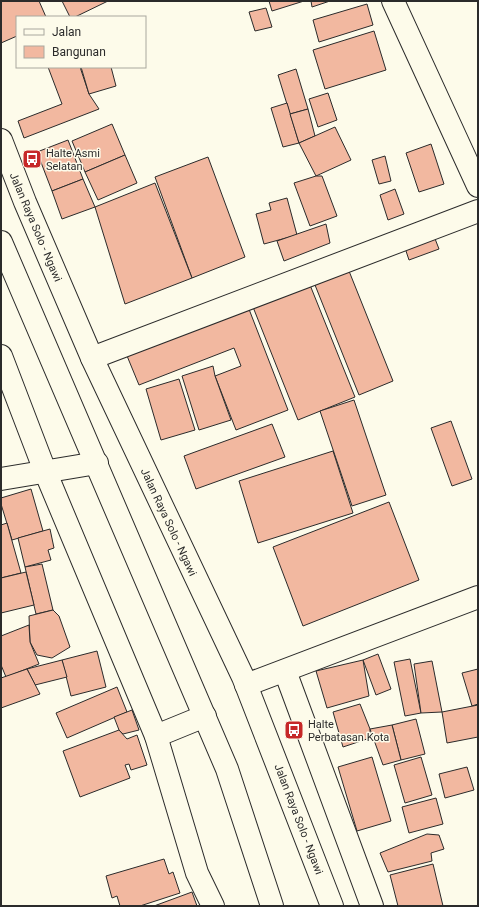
<svg xmlns="http://www.w3.org/2000/svg" width="479" height="907" font-family="Roboto,sans-serif">
<style>
.building{fill:#f2b8a0;stroke:#2b2b2b}
.lines{fill:none;stroke-linecap:round;stroke-linejoin:round}
.minor-casing{stroke:#2b2b2b;stroke-width:24}
.tertiary-casing{stroke:#2b2b2b;stroke-width:24}
.trunk-casing{stroke:#2b2b2b;stroke-width:24}
.minor{stroke:#fdfbea;stroke-width:22}
.tertiary{stroke:#fdfbea;stroke-width:22}
.trunk{stroke:#fdfbea;stroke-width:22}
.labels{text-anchor:middle;stroke-width:3;stroke-linejoin:round;paint-order:stroke}
.poi-label{font-size:11px;fill:#2b2b2b;stroke:#fdfbea;text-anchor:start}
.street-label{font-size:11px;fill:#2b2b2b;stroke:#fdfbea}
</style>
<rect width="100%" height="100%" fill="#fdfbea"/>
<g class="building">
<path d="M1 1H39L46 17H17V36L1 43Z"/>
<path d="M62 1H108L75 17H70Z"/>
<path d="M269 1H304L272 11Z"/>
<path d="M311 1H330L312 7Z"/>
<path d="M367 4 373 25 319 42 313 20Z"/>
<path d="M266 8 272 27 255 31 249 12Z"/>
<path d="M374 31 386 70 325 89 313 50Z"/>
<path d="M48 67H80L89 94 99 109 24 138 18 121 62 104Z"/>
<path d="M81 67H111L116 86 89 94Z"/>
<path d="M296 69 308 109 290 114 278 75Z"/>
<path d="M328 93 337 120 318 127 309 99Z"/>
<path d="M287 103 299 143 283 147 271 108Z"/>
<path d="M308 109 315 136 299 143 290 114Z"/>
<path d="M112 124 125 155 85 172 72 141Z"/>
<path d="M335 127 351 160 316 176 299 143Z"/>
<path d="M68 140 83 179 52 191 37 152Z"/>
<path d="M431 144 444 184 419 192 406 153Z"/>
<path d="M125 155 137 183 98 200 85 172Z"/>
<path d="M385 156 391 181 379 184 372 160Z"/>
<path d="M208 157 245 257 192 278 155 177Z"/>
<path d="M316 176H322L337 216 310 226 294 183Z"/>
<path d="M83 179 95 207 62 219 52 191Z"/>
<path d="M155 183 192 278 125 304 95 207Z"/>
<path d="M395 189 404 214 388 220 380 195Z"/>
<path d="M287 198 297 235 264 244 256 214 271 210 269 203Z"/>
<path d="M326 224 330 243 284 261 277 241Z"/>
<path d="M432 231 439 249 409 260 403 242Z"/>
<path d="M347 266 393 381 359 395 313 280Z"/>
<path d="M308 280 355 397 298 420 251 302Z"/>
<path d="M247 304 288 410 236 430 215 376 241 366 234 348 139 385 125 351Z"/>
<path d="M213 366 215 376 231 420 199 430 182 376Z"/>
<path d="M179 379 195 430 161 440 146 389Z"/>
<path d="M354 400 386 495 352 506 320 411Z"/>
<path d="M451 421 472 479 452 486 431 428Z"/>
<path d="M272 424 285 457 196 489 184 456Z"/>
<path d="M333 451 353 513 258 543 239 481Z"/>
<path d="M31 489 43 531 12 540 1 504V498Z"/>
<path d="M389 502 419 580 303 626 273 547Z"/>
<path d="M7 523 21 573 1 578V525Z"/>
<path d="M50 529 54 548 48 550 51 560 25 567 18 538Z"/>
<path d="M42 564 53 610 36 614 25 567Z"/>
<path d="M26 572 34 605 1 613V578Z"/>
<path d="M53 610 59 616 70 647 52 658 37 655 30 642 29 616Z"/>
<path d="M29 625 30 642 39 664 6 677 1 665V636Z"/>
<path d="M97 651 106 687 71 696 62 660Z"/>
<path d="M378 654 391 689 376 695 363 660Z"/>
<path d="M410 659 421 713 405 716 394 662Z"/>
<path d="M62 660 67 677 35 685 27 669Z"/>
<path d="M363 660 369 696 327 708 316 671Z"/>
<path d="M432 661 442 712 421 713 414 664Z"/>
<path d="M27 669 40 694 1 708V678Z"/>
<path d="M478 669V704L472 706 462 673Z"/>
<path d="M117 687 127 712 67 738 56 713Z"/>
<path d="M360 704 370 729V738L343 747 333 712Z"/>
<path d="M478 705V737L447 743 442 712Z"/>
<path d="M132 710 139 730 123 734 119 730 114 717Z"/>
<path d="M416 719 425 754 401 760 392 725Z"/>
<path d="M392 725 401 760 383 765 370 729Z"/>
<path d="M119 730 127 739 137 735 147 765 131 770 129 764 125 765 130 778 80 797 63 751Z"/>
<path d="M372 757 391 821 357 831 338 767Z"/>
<path d="M421 757 432 795 405 803 394 765Z"/>
<path d="M467 767 474 790 445 798 439 774Z"/>
<path d="M436 798 443 824 409 833 402 807Z"/>
<path d="M427 834 439 835 444 849 431 853 432 861 388 872 380 853Z"/>
<path d="M164 859 169 874 173 872 180 893 140 906H120L117 896 112 898 106 876Z"/>
<path d="M433 864 443 906H398L390 875Z"/>
<path d="M192 892 197 906H154Z"/>
</g>
<g class="lines">
<defs>
<g id="minor">
<path d="M393 1 478 186"/>
<path d="M92 358 478 211"/>
<path d="M1 479 97 463"/>
<path d="M285 671 372 906"/>
<path d="M246 685 478 597"/>
</g>
<path id="tertiary" d="M1 356 45 471 156 736 197 873 213 906"/>
<g id="trunk">
<path d="M1 140 25 202 92 358 243 677 332 906"/>
<path d="M1 242 227 769 272 906"/>
<path d="M156 736 205 716"/>
</g>
</defs>
<use href="#minor" class="minor-casing"/>
<use href="#tertiary" class="tertiary-casing"/>
<use href="#trunk" class="trunk-casing"/>
<use href="#minor" class="minor"/>
<use href="#tertiary" class="tertiary"/>
<use href="#trunk" class="trunk"/>
</g>
<defs>
<symbol id="bus-square" viewBox="-11 -11 22 22"><rect x="-9" y="-9" width="18" height="18" rx="4" fill="#c62828" stroke="#fdfbea"/><path d="M-5-6H5V4H4V6H2V4H-2V6H-4V4H-5ZM-3.5-4V0h7V-4ZM-3.5 1.2v1.5H-2V1.2ZM2 1.2v1.5H3.5V1.2Z" fill="#fff"/></symbol>
</defs>
<g fill-rule="evenodd">
<use href="#bus-square" x="21" y="148" width="22" height="22"/>
<use href="#bus-square" x="283" y="719" width="22" height="22"/>
</g>
<g class="labels">
<g class="poi-label">
<text x="46" y="157">Halte Asmi<tspan x="46" dy="13">Selatan</tspan></text>
<text x="308" y="728">Halte<tspan x="308" dy="13">Perbatasan Kota</tspan></text>
</g>
<g class="street-label">
<text transform="translate(36 227) rotate(67)" y="4">Jalan Raya Solo - Ngawi</text>
<text transform="translate(169 522) rotate(65)" y="4">Jalan Raya Solo - Ngawi</text>
<text transform="translate(299 819) rotate(69)" y="4">Jalan Raya Solo - Ngawi</text>
</g>
</g>
<rect width="479" height="907" fill="none" stroke="#2b2b2b" stroke-width="4"/>
<rect x="16" y="16" width="130" height="52" fill="#fdfbea" stroke="#a9a89e"/>
<rect x="24" y="29" width="20" height="6" fill="#fdfbea" stroke="#a9a89e"/>
<text x="52" y="36" font-size="12" fill="#2b2b2b">Jalan</text>
<rect x="24" y="46" width="20" height="12" fill="#f2b8a0" stroke="#a9a89e"/>
<text x="52" y="56" font-size="12" fill="#2b2b2b">Bangunan</text>
</svg>
